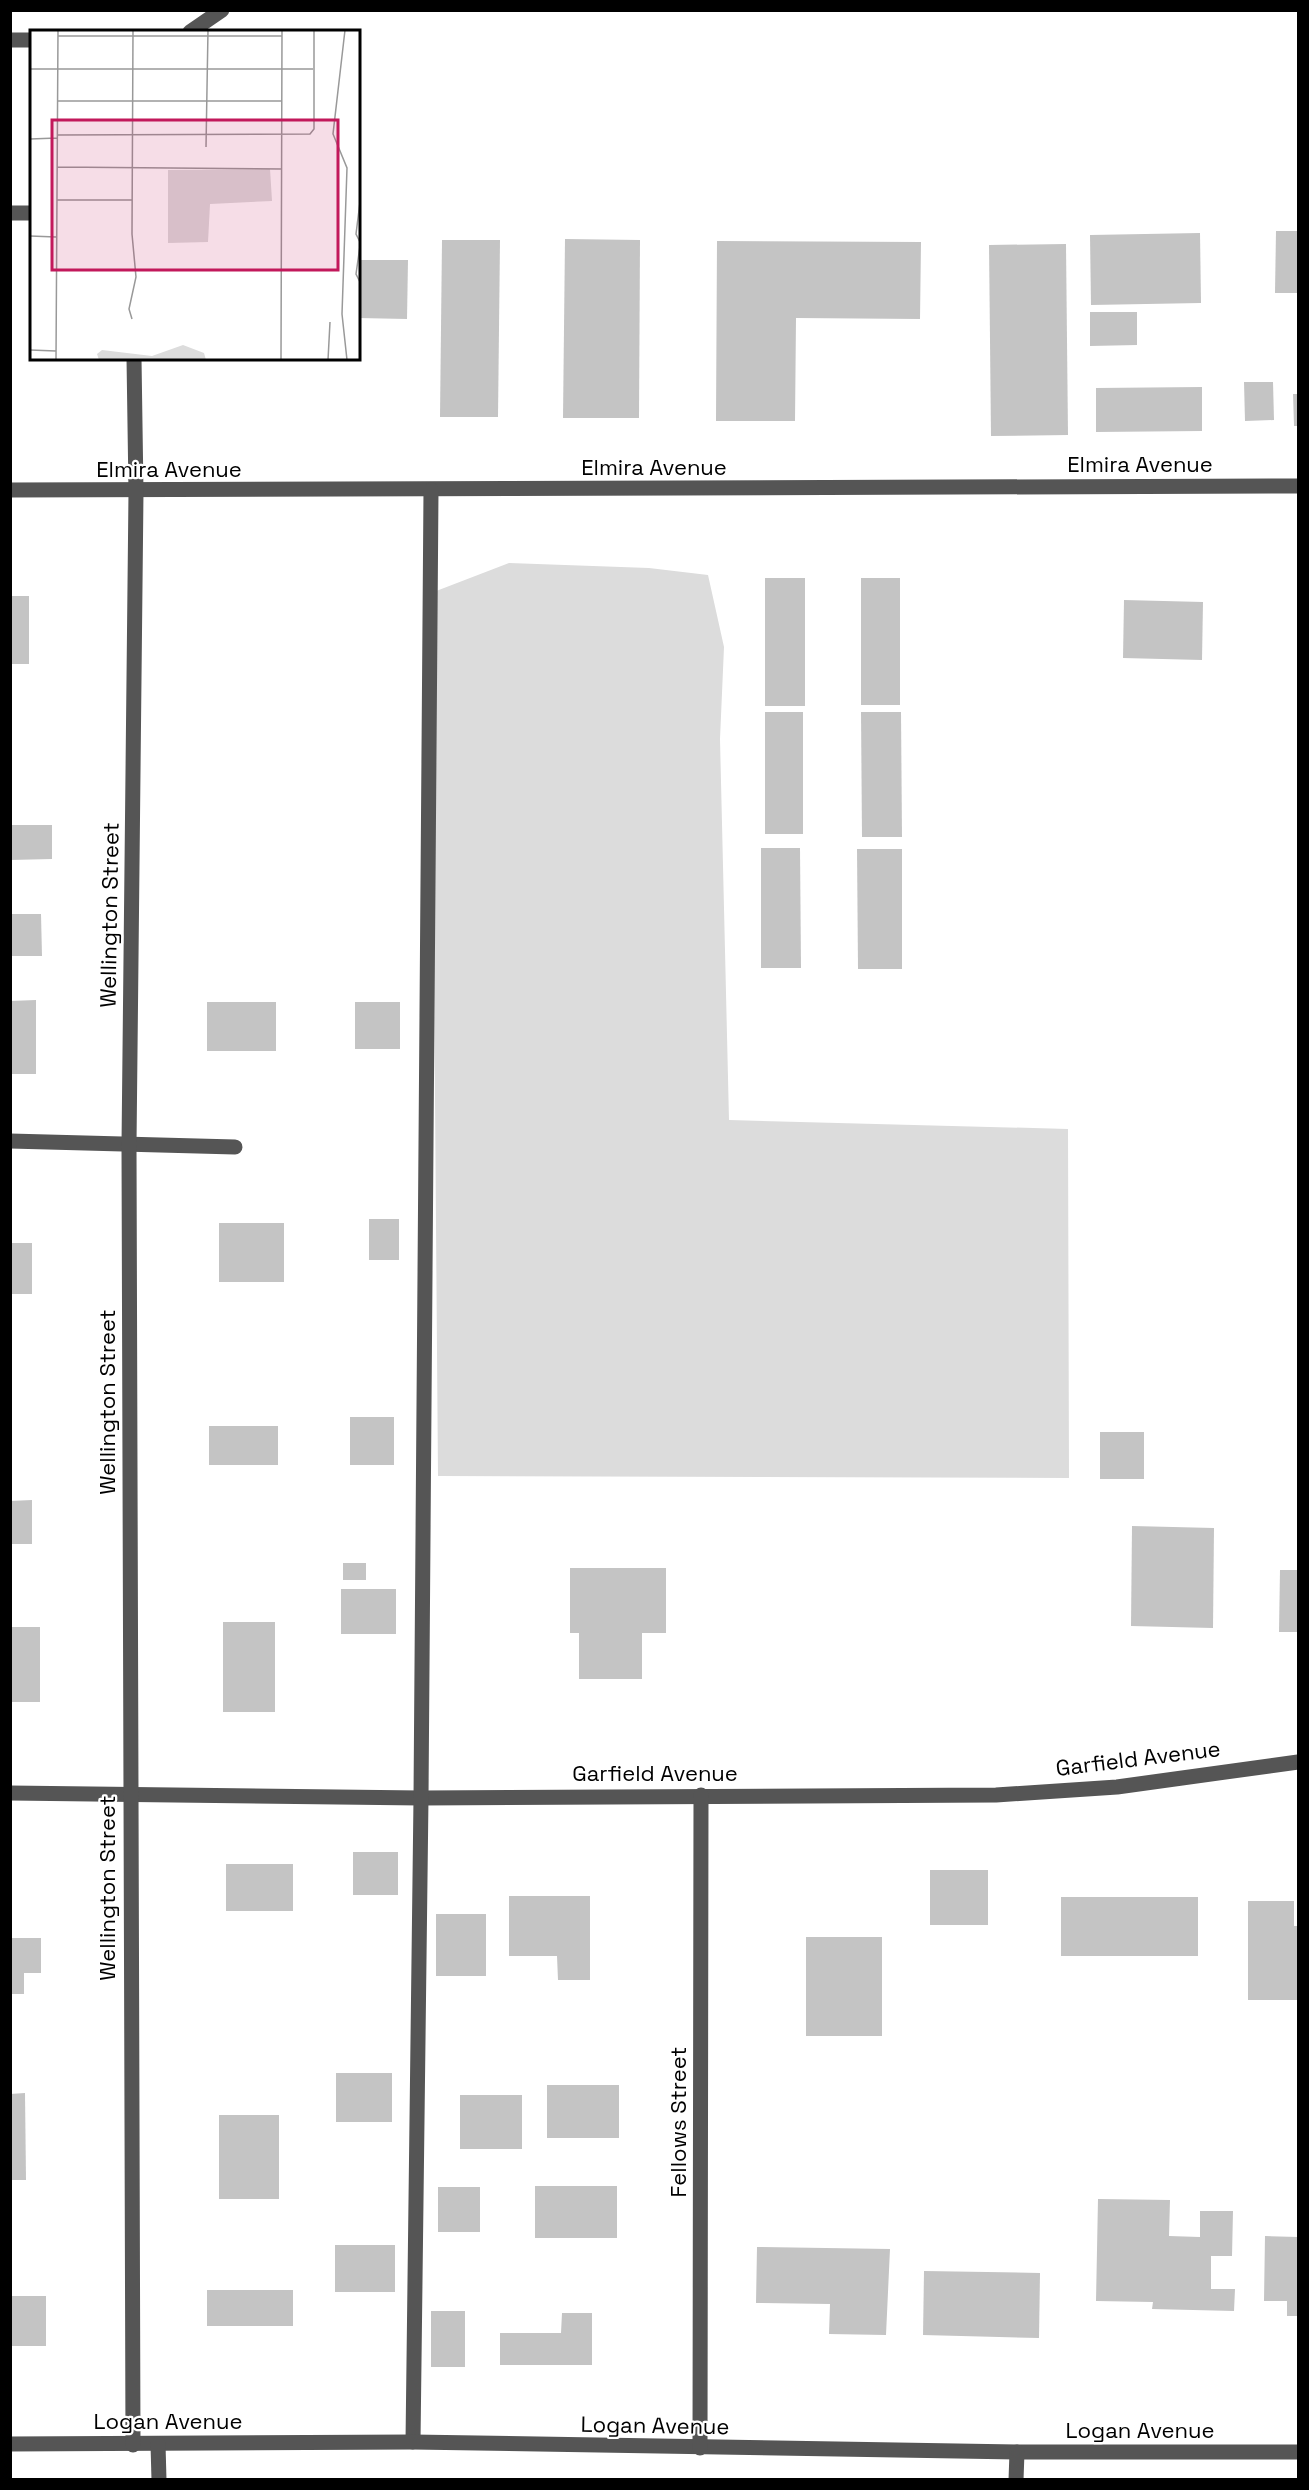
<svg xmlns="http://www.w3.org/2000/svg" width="1309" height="2490" font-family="'Space Grotesk',sans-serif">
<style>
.green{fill:#dcdcdc}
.building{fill:#c4c4c4}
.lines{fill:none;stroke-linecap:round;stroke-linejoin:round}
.minor{stroke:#555;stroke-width:15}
.labels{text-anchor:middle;stroke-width:4.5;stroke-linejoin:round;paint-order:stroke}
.street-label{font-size:22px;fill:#000;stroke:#fff}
.inset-road{fill:none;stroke:#999;stroke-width:1.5}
.view{fill:#c2185b;fill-opacity:0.15;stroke:#c2185b;stroke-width:3}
.inset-edge{fill:none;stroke:#000;stroke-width:3}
</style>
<rect width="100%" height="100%" fill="#fff"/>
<path class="green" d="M509 563 649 568 708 575 724 647 720 739 729 1120 1068 1129 1069 1478 438 1476 431 593Z"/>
<g class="building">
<path d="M1276 231H1298V293H1275Z"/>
<path d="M1200 233 1201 303 1091 305 1090 235Z"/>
<path d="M565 239 640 240 639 418H563Z"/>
<path d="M442 240H500L498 417H440Z"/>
<path d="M717 241 921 242 920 319 796 318 795 421H716Z"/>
<path d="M1066 244 1068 435 991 436 989 245Z"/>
<path d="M358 260H408L407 319 358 318Z"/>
<path d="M1090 312H1137V345L1090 346Z"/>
<path d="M1244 382H1273L1274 420 1245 421Z"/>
<path d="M1202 387V431L1096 432V388Z"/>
<path d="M1293 394H1298V426H1294Z"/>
<rect x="765" y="578" width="40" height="128"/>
<rect x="861" y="578" width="39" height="127"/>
<rect x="10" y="596" width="19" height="68"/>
<path d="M1124 600 1203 602 1202 660 1123 658Z"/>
<rect x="765" y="712" width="38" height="122"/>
<path d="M861 712H901L902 837H862Z"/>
<path d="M10 825H52V859L10 860Z"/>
<path d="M761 848H800L801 968H761Z"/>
<path d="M857 849H902V969H858Z"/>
<path d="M10 914H41L42 956H10Z"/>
<path d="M36 1000V1074H10V1001Z"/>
<rect x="207" y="1002" width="69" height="49"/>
<rect x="355" y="1002" width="45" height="47"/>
<rect x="369" y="1219" width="30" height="41"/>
<rect x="219" y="1223" width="65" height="59"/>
<rect x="10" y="1243" width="22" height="51"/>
<rect x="350" y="1417" width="44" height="48"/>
<rect x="209" y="1426" width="69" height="39"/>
<rect x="1100" y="1432" width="44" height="47"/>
<path d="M32 1500V1544H10V1501Z"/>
<path d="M1132 1526 1214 1528 1213 1628 1131 1626Z"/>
<rect x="343" y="1563" width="23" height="17"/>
<path d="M570 1568H666V1633H642V1679H579V1633H570Z"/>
<path d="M1280 1570H1298V1632H1279Z"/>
<rect x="341" y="1589" width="55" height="45"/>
<rect x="223" y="1622" width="52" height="90"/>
<rect x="10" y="1627" width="30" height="75"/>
<rect x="353" y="1852" width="45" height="43"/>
<rect x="226" y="1864" width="67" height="47"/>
<rect x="930" y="1870" width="58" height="55"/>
<path d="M509 1896H590V1980H558L557 1956H509Z"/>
<rect x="1061" y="1897" width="137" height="59"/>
<path d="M1248 1901H1294V1926H1298V2000H1248Z"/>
<rect x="436" y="1914" width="50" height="62"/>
<rect x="806" y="1937" width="76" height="99"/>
<path d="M10 1938H41V1973H24V1994H10Z"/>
<rect x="336" y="2073" width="56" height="49"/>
<rect x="547" y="2085" width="72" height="53"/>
<path d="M25 2093 26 2180H10V2094Z"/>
<rect x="460" y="2095" width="62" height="54"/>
<rect x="219" y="2115" width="60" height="84"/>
<rect x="535" y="2186" width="82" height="52"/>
<rect x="438" y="2187" width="42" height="45"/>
<path d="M1098 2199 1170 2200 1169 2236 1200 2237V2211H1233L1232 2256H1211V2289H1235L1234 2311 1152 2309 1153 2302 1096 2301Z"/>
<path d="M1265 2236 1298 2237V2316H1287V2301H1264Z"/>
<rect x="335" y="2245" width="60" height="47"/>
<path d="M757 2247 890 2249 886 2335 829 2334 830 2304 756 2303Z"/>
<path d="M924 2271 1040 2273 1039 2338 923 2335Z"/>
<rect x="207" y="2290" width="86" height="36"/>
<rect x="10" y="2296" width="36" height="50"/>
<rect x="431" y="2311" width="34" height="56"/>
<path d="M562 2313H592V2365H500V2333H561Z"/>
</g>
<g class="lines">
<g class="minor">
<path d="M190 32 222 10"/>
<path d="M10 40H32"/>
<path d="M10 213H32"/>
<path d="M10 490 1298 486"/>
<path d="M10 1141 235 1147"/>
<path d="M10 1793 421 1798 996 1795 1117 1787 1298 1762"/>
<path d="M413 2442 421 1798 431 490"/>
<path d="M10 2444 413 2442 1017 2452H1298"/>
<path d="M158 2444 159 2480"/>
<path d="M133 2445 129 1145 136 492 134 358"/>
<path d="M700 2448 701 1795"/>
<path d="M1016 2480 1017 2452"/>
</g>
</g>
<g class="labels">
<g class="street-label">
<text x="1140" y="472">Elmira Avenue</text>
<text x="654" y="475">Elmira Avenue</text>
<text x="169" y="477">Elmira Avenue</text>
<text transform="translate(109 915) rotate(-89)" y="8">Wellington Street</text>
<text transform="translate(107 1402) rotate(-90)" y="8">Wellington Street</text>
<text transform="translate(1138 1758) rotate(-7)" y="8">Garfield Avenue</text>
<text x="655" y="1781">Garfield Avenue</text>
<text transform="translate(107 1888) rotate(-90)" y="8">Wellington Street</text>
<text transform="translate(678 2122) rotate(-90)" y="8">Fellows Street</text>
<text x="168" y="2429">Logan Avenue</text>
<text transform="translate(655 2425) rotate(1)" y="8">Logan Avenue</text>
<text x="1140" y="2438">Logan Avenue</text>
</g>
</g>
<g transform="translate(30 30)">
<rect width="330" height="330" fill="#fff"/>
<path d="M240 139 242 171 180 174 178 212 138 213V140ZM153 315 174 323 176 330H69L67 324 72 320 122 326Z" fill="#dcdcdc"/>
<path class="inset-road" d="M315 0 303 104 317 138 312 284 317 330M28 6H252M0 39H283M27 71H252M27 105 280 104 284 99V0M0 109 27 108M176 117 178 0M27 137 252 139M27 170H102M330 172 326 204 330 212M0 206 26 207M330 216 326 244 330 252M330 274V316M102 289 99 279 106 247 102 204 103 0M0 320 26 321M26 330 28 0M251 330 252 0M298 330 300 292"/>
<path class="view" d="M22 90H308V240H22Z"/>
<rect width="330" height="330" class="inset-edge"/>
</g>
<rect width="1309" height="2490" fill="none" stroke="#000000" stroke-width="24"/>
</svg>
